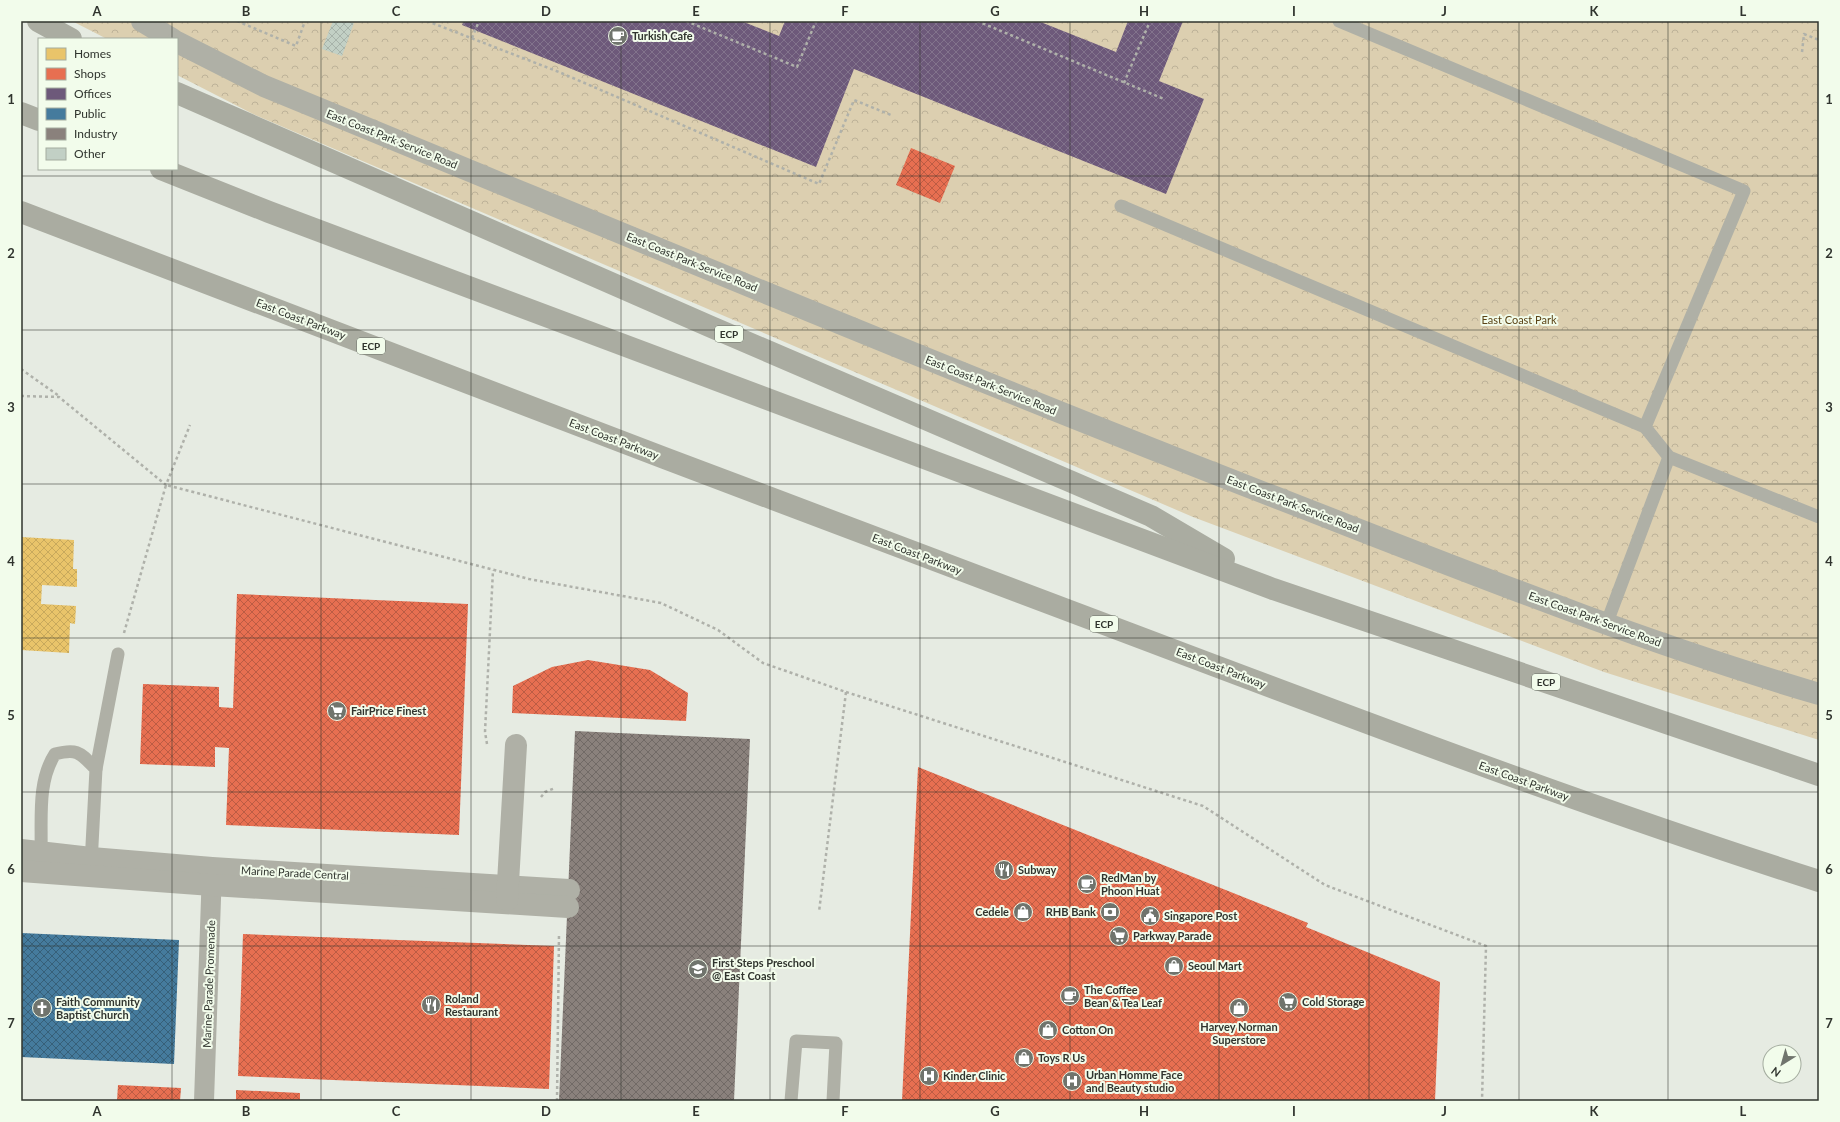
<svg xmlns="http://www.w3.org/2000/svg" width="1840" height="1122" font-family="Lato,sans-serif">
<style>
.forest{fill:url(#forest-crowns)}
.homes{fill:url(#homes-cross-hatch)}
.shops{fill:url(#shops-cross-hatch)}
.offices{fill:url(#offices-cross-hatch)}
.public{fill:url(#public-cross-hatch)}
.industry{fill:url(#industry-cross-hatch)}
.building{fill:url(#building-cross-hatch)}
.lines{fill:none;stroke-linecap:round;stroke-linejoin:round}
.path{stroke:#afb1aa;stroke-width:2.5;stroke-dasharray:3 3;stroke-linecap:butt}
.service{stroke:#afb0a6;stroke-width:13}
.pedestrian{stroke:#afb0a6;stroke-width:20}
.minor{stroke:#afb0a6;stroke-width:22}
.motorway{stroke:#aaaca1;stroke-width:22}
.grid{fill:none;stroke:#30342e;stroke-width:1;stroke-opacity:0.55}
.labels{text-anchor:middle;stroke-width:4;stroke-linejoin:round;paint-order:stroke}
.shield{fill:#f2fceb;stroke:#6a7067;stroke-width:1}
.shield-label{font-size:10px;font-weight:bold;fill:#30342e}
.poi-label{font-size:11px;font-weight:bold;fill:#30342e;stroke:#f2fceb;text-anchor:start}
.street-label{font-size:11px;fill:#30342e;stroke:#f2fceb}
.park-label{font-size:11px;fill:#5b4416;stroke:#f2fceb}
.neatline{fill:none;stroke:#30342e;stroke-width:1.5}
.grid-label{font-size:13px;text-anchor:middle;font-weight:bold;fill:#30342e}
</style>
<defs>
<pattern id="forest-crowns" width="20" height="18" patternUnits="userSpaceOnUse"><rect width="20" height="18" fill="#dccfb0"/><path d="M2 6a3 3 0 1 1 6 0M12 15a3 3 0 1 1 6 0" fill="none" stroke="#bdb298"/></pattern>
<pattern id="homes-cross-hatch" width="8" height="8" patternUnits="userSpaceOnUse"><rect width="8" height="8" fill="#e9c46a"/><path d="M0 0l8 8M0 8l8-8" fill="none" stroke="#c8a95c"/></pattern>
<pattern id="shops-cross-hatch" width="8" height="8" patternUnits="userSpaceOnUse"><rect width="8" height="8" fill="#e76f51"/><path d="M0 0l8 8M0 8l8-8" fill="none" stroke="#bc5c44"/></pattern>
<pattern id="offices-cross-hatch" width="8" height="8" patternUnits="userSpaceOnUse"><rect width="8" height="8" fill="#6d597a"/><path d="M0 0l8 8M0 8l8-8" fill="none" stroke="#82738c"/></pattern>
<pattern id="public-cross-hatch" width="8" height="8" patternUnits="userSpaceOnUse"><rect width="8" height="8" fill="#457b9d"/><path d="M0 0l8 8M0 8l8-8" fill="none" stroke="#376079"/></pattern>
<pattern id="industry-cross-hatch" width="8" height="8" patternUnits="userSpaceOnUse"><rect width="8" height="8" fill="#8a817c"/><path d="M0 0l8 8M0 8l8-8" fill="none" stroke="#716a66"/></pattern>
<pattern id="building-cross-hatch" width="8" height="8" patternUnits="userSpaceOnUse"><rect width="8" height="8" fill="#c2d0c5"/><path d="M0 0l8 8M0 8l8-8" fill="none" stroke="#a7b3aa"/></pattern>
</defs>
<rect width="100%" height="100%" fill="#e6ebe2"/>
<path class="forest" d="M72 21H1819V740L1604 672 1193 517 253 114 177 75V39H107Z"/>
<path class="homes" d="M21 537 74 540 73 569H77V587L42 585 41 604 76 606 75 624 70 623 69 653 21 650Z"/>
<g class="shops">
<path d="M911 148 955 166 940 203 896 185Z"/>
<path d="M237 594 468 604 459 835 226 825 229 748 215 747V767L140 764 143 684 219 687V707L233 708Z"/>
<path d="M588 660 650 670 688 693 686 721 512 713 513 686 552 667Z"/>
<path d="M918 767 1308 923 1306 927 1440 982 1435 1101H902Z"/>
<path d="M243 934 554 946 549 1089 238 1076Z"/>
<path d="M118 1085 181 1088 180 1101H117Z"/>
<path d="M236 1090 300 1093V1101H236Z"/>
</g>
<path class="offices" d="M464 21H741L779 36 785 21H1038L1116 52 1128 21H1183L1159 81 1204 99 1166 194 854 69 816 167 462 25Z"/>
<path class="public" d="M21 933 179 940 174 1064 21 1057Z"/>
<path class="industry" d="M575 731 750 739 734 1101H559Z"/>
<path class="building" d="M333 21H348L354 23 342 56 322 49Z"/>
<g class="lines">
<g class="path">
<path d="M237 21 296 46 305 21"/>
<path d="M427 21 559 72 819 184 854 100 891 115"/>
<path d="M686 21 797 67 816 21"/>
<path d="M977 21 1164 99"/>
<path d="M472 38 479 21"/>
<path d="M1802 52 1804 34 1819 40"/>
<path d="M1124 83 1150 21"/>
<path d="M21 369 59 396"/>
<path d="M21 396 59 397 166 485 190 425"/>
<path d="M124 633 166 485 529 579 661 603 718 630 763 663 846 692 819 912"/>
<path d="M846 692 1203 806 1325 885 1486 946 1482 1101"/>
<path d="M487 744 485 732 493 570"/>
<path d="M541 797 545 792 555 788"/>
<path d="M557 1101 559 934"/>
</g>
<g class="service">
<path d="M1339 21 1744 191 1645 427"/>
<path d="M1121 206 1645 427 1669 457 1819 517"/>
<path d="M1606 625 1669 457"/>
<path d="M96 769 118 654"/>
<path d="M41 852C42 819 37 782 55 754 78 748 80 753 96 769L91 864"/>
<path d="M791 1101 796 1041 836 1043 833 1101"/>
</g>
<path class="pedestrian" d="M204 1101 212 870"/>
<g class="minor">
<path d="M142 21 172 39"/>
<path d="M177 42 264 86C608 227 951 372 1298 506 1470 573 1642 642 1819 694"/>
<path d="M21 850 91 858 212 868 569 890"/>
<path d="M21 871 212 885 568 907"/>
<path d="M507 900 516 745"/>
</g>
<g class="motorway">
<path d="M38 21 71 39"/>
<path d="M177 93 709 326 1151 516 1224 559"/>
<path d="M21 113 39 120"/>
<path d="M161 169 269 212 1273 589 1819 775"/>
<path d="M21 212C372 347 723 481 1075 613 1322 706 1568 801 1819 881"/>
</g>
</g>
<path class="grid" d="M172 21V39M321 21V1101M471 21V1101M621 21V1101M770 21V1101M920 21V1101M1070 21V1101M1219 21V1101M1369 21V1101M1519 21V1101M1668 21V1101M172 169V1101M21 176H1819M21 330H1819M21 484H1819M21 638H1819M21 792H1819M21 946H1819"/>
<defs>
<symbol id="cafe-disc" viewBox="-11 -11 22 22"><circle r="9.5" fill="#70746d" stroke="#f2fceb"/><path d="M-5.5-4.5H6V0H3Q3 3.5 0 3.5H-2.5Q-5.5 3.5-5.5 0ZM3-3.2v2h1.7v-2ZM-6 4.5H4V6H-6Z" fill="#fff"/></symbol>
<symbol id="supermarket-disc" viewBox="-11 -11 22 22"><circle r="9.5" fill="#70746d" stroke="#f2fceb"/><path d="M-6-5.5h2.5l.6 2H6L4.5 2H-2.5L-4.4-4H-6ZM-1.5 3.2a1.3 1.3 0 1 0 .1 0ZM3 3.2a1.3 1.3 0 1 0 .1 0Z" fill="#fff"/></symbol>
<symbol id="restaurant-disc" viewBox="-11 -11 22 22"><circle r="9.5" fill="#70746d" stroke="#f2fceb"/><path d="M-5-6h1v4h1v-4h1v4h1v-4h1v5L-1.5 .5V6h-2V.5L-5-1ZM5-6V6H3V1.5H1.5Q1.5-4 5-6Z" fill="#fff"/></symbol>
<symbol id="shop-disc" viewBox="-11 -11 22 22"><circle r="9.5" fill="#70746d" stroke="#f2fceb"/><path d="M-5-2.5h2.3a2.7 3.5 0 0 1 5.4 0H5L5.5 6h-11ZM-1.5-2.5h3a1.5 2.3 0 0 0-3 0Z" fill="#fff"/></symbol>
<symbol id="bank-disc" viewBox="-11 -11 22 22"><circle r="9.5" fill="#70746d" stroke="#f2fceb"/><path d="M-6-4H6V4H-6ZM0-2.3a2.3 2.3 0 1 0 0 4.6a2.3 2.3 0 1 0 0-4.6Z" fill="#fff"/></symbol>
<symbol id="civic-disc" viewBox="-11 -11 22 22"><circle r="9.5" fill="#70746d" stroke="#f2fceb"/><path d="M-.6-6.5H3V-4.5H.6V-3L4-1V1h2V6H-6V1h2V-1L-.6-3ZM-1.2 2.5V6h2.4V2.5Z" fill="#fff"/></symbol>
<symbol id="school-disc" viewBox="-11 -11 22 22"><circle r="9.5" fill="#70746d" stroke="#f2fceb"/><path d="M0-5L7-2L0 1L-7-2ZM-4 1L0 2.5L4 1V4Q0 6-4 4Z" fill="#fff"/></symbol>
<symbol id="church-disc" viewBox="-11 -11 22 22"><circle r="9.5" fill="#70746d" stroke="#f2fceb"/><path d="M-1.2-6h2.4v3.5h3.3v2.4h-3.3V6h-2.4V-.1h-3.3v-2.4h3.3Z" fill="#fff"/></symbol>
<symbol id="hospital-disc" viewBox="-11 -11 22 22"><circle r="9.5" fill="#70746d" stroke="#f2fceb"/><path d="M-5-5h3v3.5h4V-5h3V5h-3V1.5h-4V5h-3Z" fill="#fff"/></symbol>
</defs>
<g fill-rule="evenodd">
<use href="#cafe-disc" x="607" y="25" width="22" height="22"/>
<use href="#supermarket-disc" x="326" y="700" width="22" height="22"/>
<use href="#restaurant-disc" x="993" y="859" width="22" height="22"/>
<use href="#cafe-disc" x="1076" y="873" width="22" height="22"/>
<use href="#shop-disc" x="1012" y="901" width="22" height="22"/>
<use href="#bank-disc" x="1099" y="901" width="22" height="22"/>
<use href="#civic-disc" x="1139" y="905" width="22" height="22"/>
<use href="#supermarket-disc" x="1108" y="925" width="22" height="22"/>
<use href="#shop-disc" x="1163" y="955" width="22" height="22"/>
<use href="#school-disc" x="687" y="958" width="22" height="22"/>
<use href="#cafe-disc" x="1059" y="985" width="22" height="22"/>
<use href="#supermarket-disc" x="1277" y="991" width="22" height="22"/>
<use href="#restaurant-disc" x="420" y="994" width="22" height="22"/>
<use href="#church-disc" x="31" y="997" width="22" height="22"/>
<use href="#shop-disc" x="1228" y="997" width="22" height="22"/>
<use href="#shop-disc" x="1037" y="1019" width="22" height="22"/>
<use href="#shop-disc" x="1013" y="1047" width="22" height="22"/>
<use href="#hospital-disc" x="918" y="1065" width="22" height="22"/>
<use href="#hospital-disc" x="1061" y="1070" width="22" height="22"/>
</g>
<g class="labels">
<g class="shield">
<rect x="715" y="326" width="28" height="16" rx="3"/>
<rect x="357" y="338" width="28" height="16" rx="3"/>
<rect x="1090" y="616" width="28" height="16" rx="3"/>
<rect x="1532" y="674" width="28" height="16" rx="3"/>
</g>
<g class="shield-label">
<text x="729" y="338">ECP</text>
<text x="371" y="350">ECP</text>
<text x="1104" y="628">ECP</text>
<text x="1546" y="686">ECP</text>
</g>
<g class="poi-label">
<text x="632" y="40">Turkish Cafe</text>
<text x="351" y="715">FairPrice Finest</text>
<text x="1018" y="874">Subway</text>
<text x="1101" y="882">RedMan by<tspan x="1101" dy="13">Phoon Huat</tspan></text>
<text x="1009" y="916" text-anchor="end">Cedele</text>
<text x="1096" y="916" text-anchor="end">RHB Bank</text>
<text x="1164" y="920">Singapore Post</text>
<text x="1133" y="940">Parkway Parade</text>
<text x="712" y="967">First Steps Preschool<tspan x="712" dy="13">@ East Coast</tspan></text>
<text x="1188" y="970">Seoul Mart</text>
<text x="1084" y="994">The Coffee<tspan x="1084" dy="13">Bean &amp; Tea Leaf</tspan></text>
<text x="445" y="1003">Roland<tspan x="445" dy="13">Restaurant</tspan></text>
<text x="56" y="1006">Faith Community<tspan x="56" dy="13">Baptist Church</tspan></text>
<text x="1302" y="1006">Cold Storage</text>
<text x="1239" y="1031" text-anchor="middle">Harvey Norman<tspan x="1239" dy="13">Superstore</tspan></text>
<text x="1062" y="1034">Cotton On</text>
<text x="1038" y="1062">Toys R Us</text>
<text x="1086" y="1079">Urban Homme Face<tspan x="1086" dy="13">and Beauty studio</tspan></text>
<text x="943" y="1080">Kinder Clinic</text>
</g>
<g class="street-label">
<text transform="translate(392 139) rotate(22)" y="4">East Coast Park Service Road</text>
<text transform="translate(692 262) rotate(22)" y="4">East Coast Park Service Road</text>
<text transform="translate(301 319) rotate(21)" y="4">East Coast Parkway</text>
<text transform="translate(991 385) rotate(22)" y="4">East Coast Park Service Road</text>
<text transform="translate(614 439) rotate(21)" y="4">East Coast Parkway</text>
<text transform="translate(1293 504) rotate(21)" y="4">East Coast Park Service Road</text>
<text transform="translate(917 554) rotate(21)" y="4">East Coast Parkway</text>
<text transform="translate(1595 619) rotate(20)" y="4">East Coast Park Service Road</text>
<text transform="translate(1221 668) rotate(21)" y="4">East Coast Parkway</text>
<text transform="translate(1524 781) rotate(20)" y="4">East Coast Parkway</text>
<text transform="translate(295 873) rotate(3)" y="4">Marine Parade Central</text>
<text transform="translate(209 984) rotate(-88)" y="4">Marine Parade Promenade</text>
</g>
<g class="park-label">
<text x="1519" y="324">East Coast Park</text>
</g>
</g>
<rect width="1840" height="1122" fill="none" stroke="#f2fceb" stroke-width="44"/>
<rect x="38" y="38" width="140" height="132" fill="#f2fceb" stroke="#a4ac9f"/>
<rect x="46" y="48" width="20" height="12" fill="#e9c46a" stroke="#a4ac9f"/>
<text x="74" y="58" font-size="12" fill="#30342e">Homes</text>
<rect x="46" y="68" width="20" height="12" fill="#e76f51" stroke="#a4ac9f"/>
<text x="74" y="78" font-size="12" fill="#30342e">Shops</text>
<rect x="46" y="88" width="20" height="12" fill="#6d597a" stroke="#a4ac9f"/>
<text x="74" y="98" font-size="12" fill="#30342e">Offices</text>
<rect x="46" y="108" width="20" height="12" fill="#457b9d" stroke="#a4ac9f"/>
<text x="74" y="118" font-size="12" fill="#30342e">Public</text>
<rect x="46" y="128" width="20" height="12" fill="#8a817c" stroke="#a4ac9f"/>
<text x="74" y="138" font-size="12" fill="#30342e">Industry</text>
<rect x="46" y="148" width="20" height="12" fill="#c2d0c5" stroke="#a4ac9f"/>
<text x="74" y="158" font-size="12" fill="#30342e">Other</text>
<g transform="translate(1782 1064) rotate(217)"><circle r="19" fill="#f2fceb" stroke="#a4ac9f"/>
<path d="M0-3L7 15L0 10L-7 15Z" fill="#70746d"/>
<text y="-6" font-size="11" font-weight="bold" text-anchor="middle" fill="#30342e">N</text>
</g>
<rect x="22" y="22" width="1796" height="1078" class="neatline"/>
<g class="grid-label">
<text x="97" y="16">A</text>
<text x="246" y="16">B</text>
<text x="396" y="16">C</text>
<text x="546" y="16">D</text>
<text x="696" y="16">E</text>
<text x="845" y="16">F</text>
<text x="995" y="16">G</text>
<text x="1144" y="16">H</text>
<text x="1294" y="16">I</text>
<text x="1444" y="16">J</text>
<text x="1594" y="16">K</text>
<text x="1743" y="16">L</text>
<text x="11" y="104">1</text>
<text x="1829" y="104">1</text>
<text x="11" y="258">2</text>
<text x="1829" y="258">2</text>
<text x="11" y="412">3</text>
<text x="1829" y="412">3</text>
<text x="11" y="566">4</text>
<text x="1829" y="566">4</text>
<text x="11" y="720">5</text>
<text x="1829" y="720">5</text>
<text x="11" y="874">6</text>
<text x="1829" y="874">6</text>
<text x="11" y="1028">7</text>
<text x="1829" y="1028">7</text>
<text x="97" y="1116">A</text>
<text x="246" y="1116">B</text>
<text x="396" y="1116">C</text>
<text x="546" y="1116">D</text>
<text x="696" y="1116">E</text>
<text x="845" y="1116">F</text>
<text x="995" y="1116">G</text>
<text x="1144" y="1116">H</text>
<text x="1294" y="1116">I</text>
<text x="1444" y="1116">J</text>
<text x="1594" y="1116">K</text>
<text x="1743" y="1116">L</text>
</g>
</svg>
